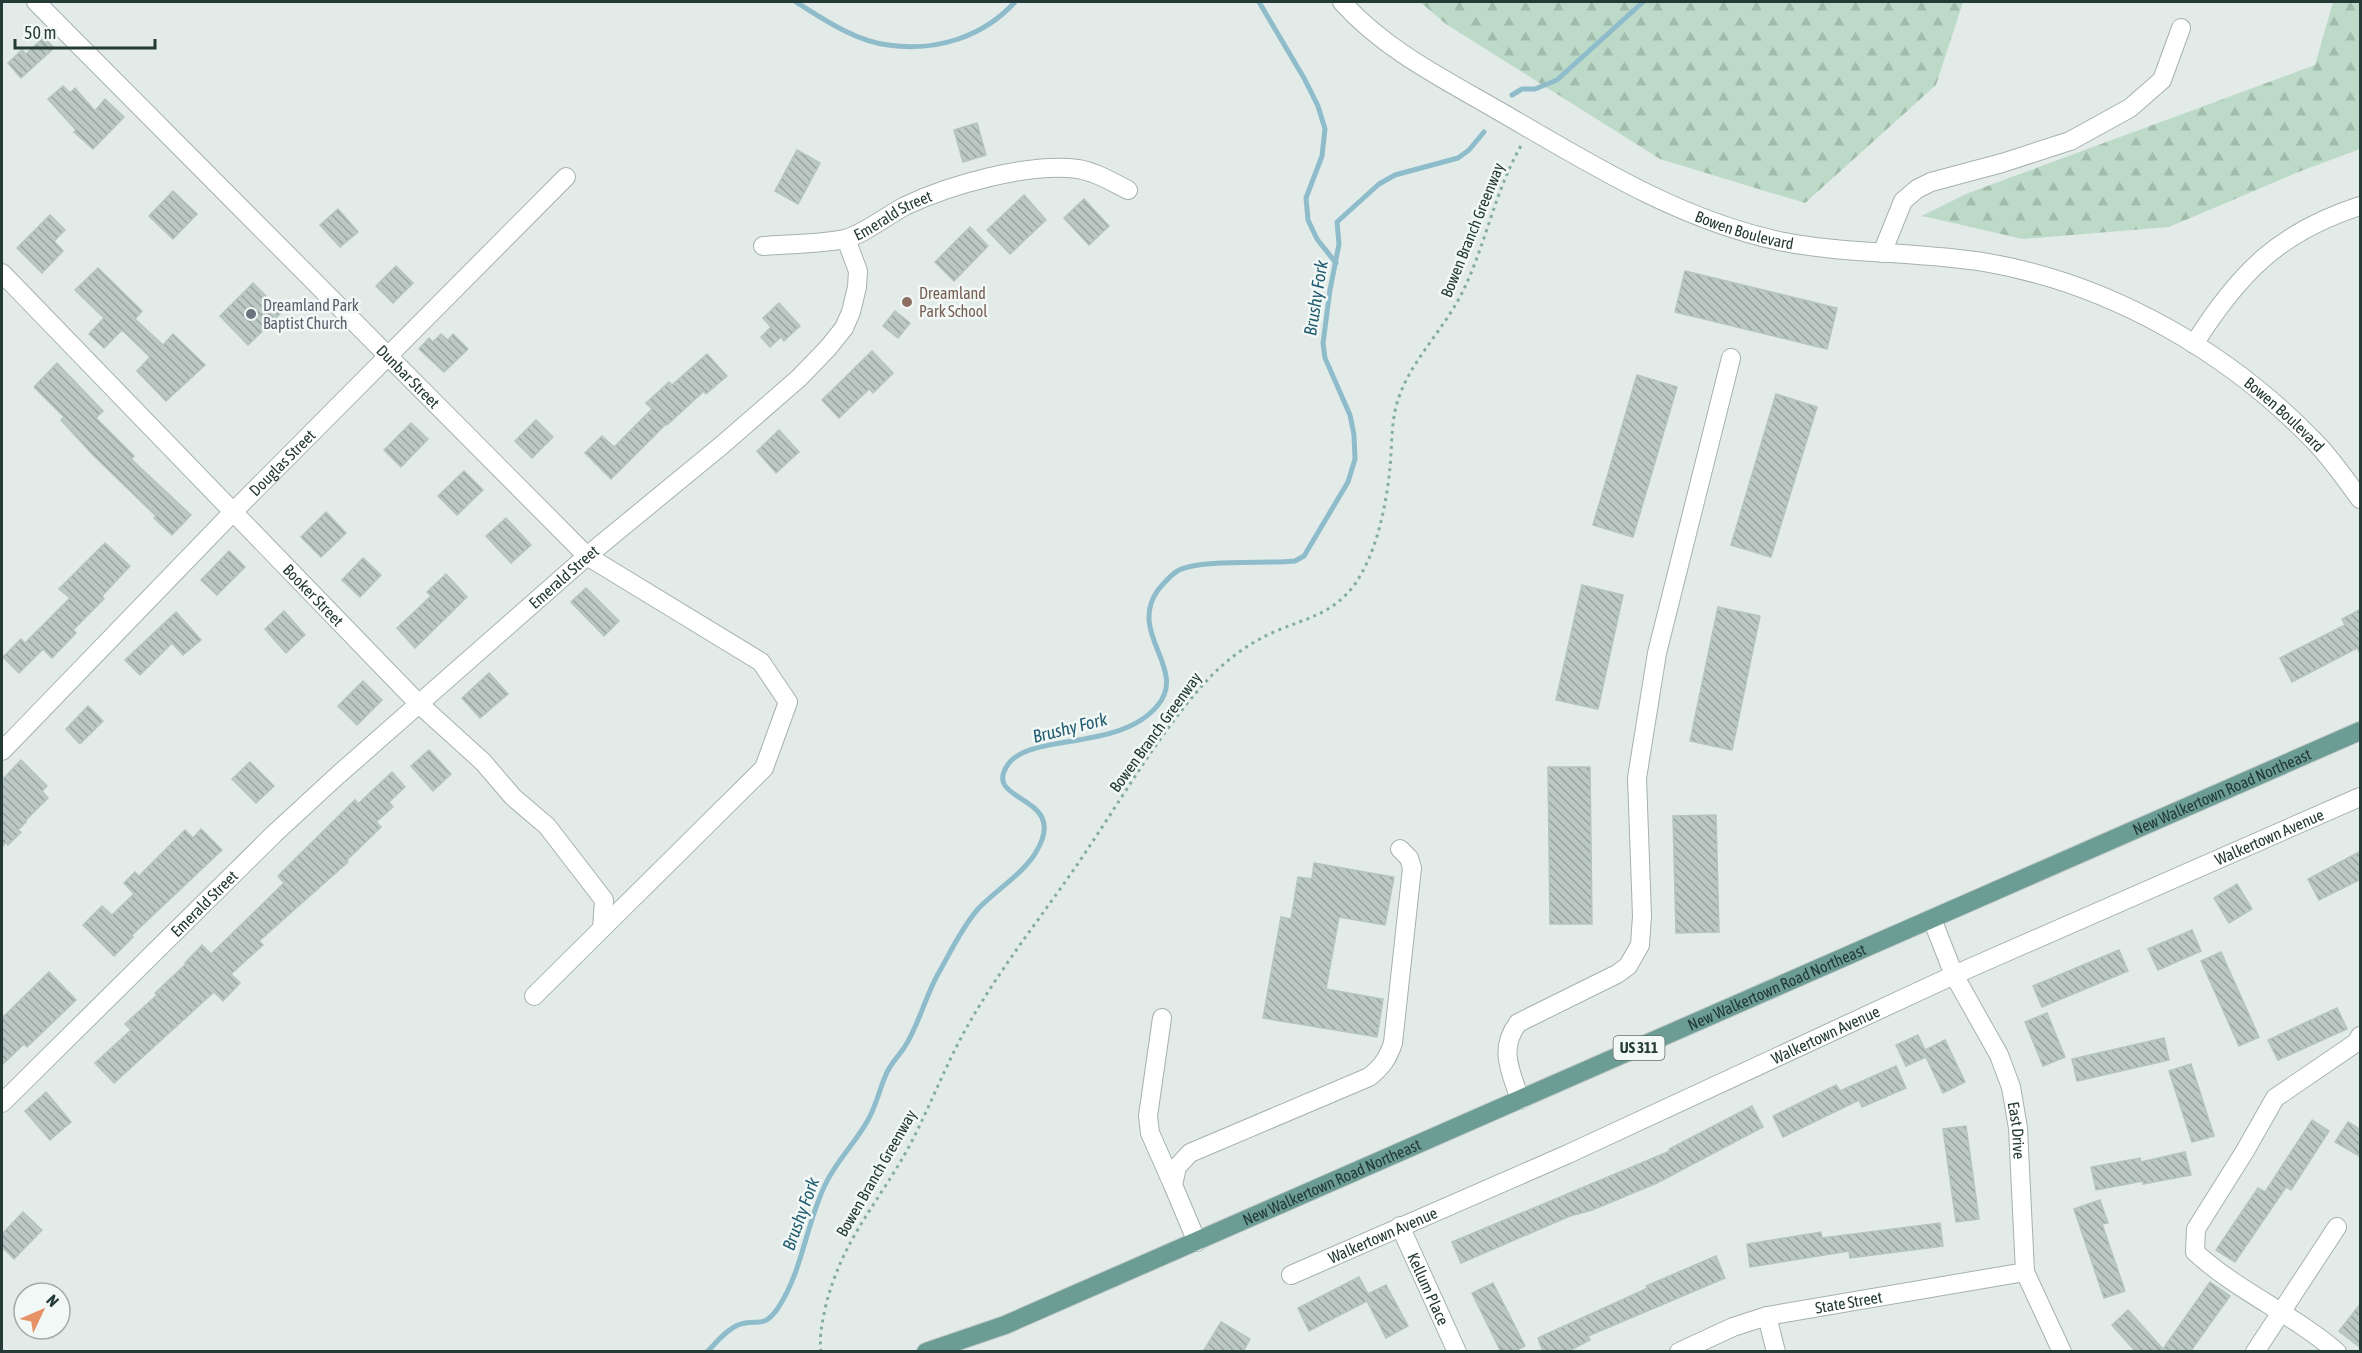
<svg xmlns="http://www.w3.org/2000/svg" width="2362" height="1353" font-family="'Asap Condensed',sans-serif">
<style>
.forest{fill:url(#forest-firs)}
.lines{fill:none;stroke-linecap:round;stroke-linejoin:round}
.stream{stroke:#8fbccb;stroke-width:5}
.building{fill:url(#building-back-hatch);stroke:#b5c4bf;stroke-width:1.5}
.minor-casing{stroke:#a5b2af;stroke-width:20}
.major-casing{stroke:#c2c8c7;stroke-width:20}
.path{stroke:#85aca3;stroke-width:3;stroke-dasharray:3 4.5;stroke-linecap:butt}
.minor{stroke:#fff;stroke-width:18}
.major{stroke:#6b9d95;stroke-width:18}
.education-dot{fill:#8d6e63;stroke:#f2f8f6;stroke-width:2}
.worship-dot{fill:#6b7280;stroke:#f2f8f6;stroke-width:2}
.labels{text-anchor:middle;stroke-width:5;stroke-linejoin:round;paint-order:stroke}
.shield{fill:#f2f8f6;stroke:#627370;stroke-width:1.5}
.shield-label{font-size:15px;font-weight:bold;fill:#243a36}
.street-label{font-size:16px;fill:#243a36;stroke:#f2f8f6}
.education-label{font-size:16px;fill:#785e54;stroke:#f2f8f6;text-anchor:start}
.worship-label{font-size:16px;fill:#5b616d;stroke:#f2f8f6;text-anchor:start}
.water-label{font-size:18px;font-style:italic;fill:#235d71;stroke:#f2f8f6}
</style>
<defs>
<pattern id="forest-firs" width="22" height="20" patternUnits="userSpaceOnUse" patternTransform="scale(1.5)"><rect width="22" height="20" fill="#bddac8"/><path d="M5 1l3.5 6h-7zM16 11l3.5 6h-7z" fill="#a2bcac"/></pattern>
<pattern id="building-back-hatch" width="6" height="6" patternUnits="userSpaceOnUse" patternTransform="scale(1.5)"><rect width="6" height="6" fill="#bbc8c4"/><path d="M-1 5l2 2M0 0l6 6M5-1l2 2" fill="none" stroke="#98a3a0"/></pattern>
</defs>
<rect width="100%" height="100%" fill="#e2ebe8"/>
<g class="forest">
<path d="M1420 2H1963L1936 85 1805 203 1660 159 1446 24Z"/>
<path d="M2333 2H2360V149L2301 171 2169 227 2023 239 1922 216 1966 194 2315 65Z"/>
</g>
<g class="lines">
<g class="stream">
<path d="M796 2C823 19 855 41 888 45 936 52 983 37 1015 2"/>
<path d="M1259 2 1304 78 1318 106 1325 129 1322 156 1306 198 1308 220 1317 239 1336 263"/>
<path d="M1512 95 1522 89H1535L1557 80 1643 2"/>
<path d="M707 1352C716 1343 726 1330 738 1325 757 1317 762 1331 778 1308 803 1270 806 1223 826 1183 837 1160 856 1142 868 1120 876 1106 879 1091 885 1077 889 1065 897 1058 904 1048 919 1025 925 997 938 974 950 953 962 927 978 909 995 891 1024 873 1036 852 1072 793 978 804 1009 763 1033 733 1121 751 1158 705 1188 669 1127 633 1158 590 1164 583 1170 575 1179 570 1202 559 1267 564 1295 561L1304 556 1348 482 1355 459 1354 435 1350 415 1325 358 1323 343 1330 290 1339 244 1337 222 1379 184 1395 175 1458 158 1469 150 1484 132"/>
</g>
</g>
<g class="building">
<path d="M44 37 54 48 21 78 8 63 22 50 26 54Z"/>
<path d="M63 86 70 93 75 88 95 111 105 99 124 117 93 149 74 132 76 130 48 99Z"/>
<path d="M977 123 986 155 963 162 954 130Z"/>
<path d="M797 150 820 163 798 204 775 191Z"/>
<path d="M173 191 197 214 173 239 149 216Z"/>
<path d="M1024 195 1046 220 1010 254 987 230Z"/>
<path d="M1084 199 1109 226 1089 245 1064 218Z"/>
<path d="M338 209 358 232 340 247 320 225Z"/>
<path d="M50 215 65 230 54 241 63 251 42 273 17 248Z"/>
<path d="M970 227 988 246 954 281 935 262Z"/>
<path d="M396 266 413 283 393 303 376 286Z"/>
<path d="M98 268 142 311 135 319 163 345 173 334 205 365 166 401 137 371 150 357 122 330 104 348 89 334 104 318 75 290Z"/>
<path d="M1685 271 1837 308 1827 349 1675 312Z"/>
<path d="M253 283 282 312 248 345 220 316Z"/>
<path d="M779 303 800 326 784 341 781 337 770 347 761 337 771 327 763 318Z"/>
<path d="M895 311 910 323 898 338 883 326Z"/>
<path d="M441 334 448 340 453 334 468 349 444 372 419 349 429 338 433 342Z"/>
<path d="M872 351 893 373 873 393 869 389 839 418 822 400Z"/>
<path d="M707 354 727 376 706 394 704 391 667 425 666 424 611 479 585 453 602 436 614 447 652 409 646 403 669 382 672 385Z"/>
<path d="M57 363 103 411 96 418 134 456 131 459 191 515 172 535 154 518 156 516 93 455 61 420 64 417 34 387Z"/>
<path d="M1637 375 1677 387 1633 537 1593 525Z"/>
<path d="M1776 394 1817 407 1771 557 1731 545Z"/>
<path d="M536 420 553 437 532 458 515 441Z"/>
<path d="M411 423 428 439 401 467 384 450Z"/>
<path d="M779 430 799 452 776 473 757 451Z"/>
<path d="M464 471 483 490 457 515 438 496Z"/>
<path d="M326 512 346 533 321 557 301 537Z"/>
<path d="M506 518 531 545 511 563 486 536Z"/>
<path d="M105 543 130 566 102 596 104 599 73 630 76 633 52 658 43 649 19 673 3 657 21 639 25 643 70 598 59 589Z"/>
<path d="M229 551 245 567 217 595 201 580Z"/>
<path d="M363 558 381 575 360 597 342 580Z"/>
<path d="M446 574 467 597 415 648 397 628 431 596 427 592Z"/>
<path d="M1582 585 1623 595 1598 709 1556 700Z"/>
<path d="M586 588 619 621 604 636 571 602Z"/>
<path d="M1718 607 1760 616 1732 750 1690 741Z"/>
<path d="M2361 609V655L2357 648 2292 682 2280 658 2345 625 2342 619Z"/>
<path d="M284 611 305 635 286 653 265 629Z"/>
<path d="M176 612 201 640 183 655 172 643 140 675 125 660Z"/>
<path d="M489 673 508 694 480 718 462 698Z"/>
<path d="M363 681 382 700 357 725 338 706Z"/>
<path d="M88 706 103 721 80 744 66 729Z"/>
<path d="M429 750 451 774 433 791 411 766Z"/>
<path d="M21 760 47 786 42 791 48 798 25 821 26 822 18 830 21 832 8 845 6 842 2 847V780Z"/>
<path d="M250 762 274 786 256 803 232 779Z"/>
<path d="M1548 767H1590L1592 924H1550Z"/>
<path d="M392 772 405 787 389 802 393 807 376 822 381 827 347 860 348 862 259 941 263 945 231 974 240 983 223 1001 214 992 114 1083 95 1063 131 1030 125 1024 157 995 155 993 186 964 185 963 202 945 211 954 284 883 278 876 296 858 355 800 358 804Z"/>
<path d="M1716 815 1719 932 1676 933 1673 816Z"/>
<path d="M201 829 222 850 132 935 133 937 114 956 83 925 102 906 112 915 134 894 124 883 135 872 139 876 185 830 193 838Z"/>
<path d="M2361 851V879L2319 900 2308 879Z"/>
<path d="M1314 863 1394 877 1385 925 1339 917 1326 989 1383 999 1377 1037 1263 1018 1281 917 1291 919 1298 877 1312 879Z"/>
<path d="M2237 884 2252 909 2229 923 2214 898Z"/>
<path d="M2192 930 2201 951 2158 970 2148 949Z"/>
<path d="M2119 950 2128 971 2042 1007 2033 986Z"/>
<path d="M2221 952 2259 1037 2239 1046 2201 961Z"/>
<path d="M49 972 76 1000 27 1047 24 1044 2 1065V1018Z"/>
<path d="M2337 1008 2347 1029 2278 1060 2268 1040Z"/>
<path d="M2047 1013 2065 1057 2043 1066 2025 1022Z"/>
<path d="M1918 1035 1925 1050 1945 1040 1965 1082 1943 1093 1926 1057 1906 1066 1896 1045Z"/>
<path d="M2164 1038 2169 1060 2077 1081 2072 1059Z"/>
<path d="M2191 1064 2214 1136 2192 1142 2169 1071Z"/>
<path d="M1896 1066 1906 1088 1862 1107 1859 1100 1783 1137 1773 1116 1836 1085 1840 1091Z"/>
<path d="M46 1092 71 1122 50 1140 25 1111Z"/>
<path d="M1752 1106 1763 1127 1657 1183 1592 1210 1570 1216 1461 1263 1452 1242 1670 1151 1669 1149Z"/>
<path d="M2312 1120 2329 1131 2291 1190 2286 1187 2235 1262 2216 1250 2258 1188 2265 1192Z"/>
<path d="M2348 1122 2361 1130V1157L2335 1142Z"/>
<path d="M1966 1126 1979 1219 1956 1222 1943 1129Z"/>
<path d="M2185 1152 2191 1175 2143 1184V1181L2096 1190 2091 1167 2140 1158 2141 1162Z"/>
<path d="M2100 1200 2108 1223 2102 1224 2125 1291 2104 1298 2074 1209Z"/>
<path d="M23 1212 42 1230 14 1259 2 1247V1234Z"/>
<path d="M1940 1223 1943 1246 1850 1258 1849 1251 1750 1267 1747 1244 1821 1232 1822 1238Z"/>
<path d="M1716 1256 1725 1278 1588 1336 1590 1340 1567 1352H1543L1538 1338 1648 1288 1646 1286Z"/>
<path d="M1359 1277 1368 1294 1386 1285 1408 1326 1386 1338 1367 1301 1309 1331 1298 1308Z"/>
<path d="M2210 1282 2230 1296 2190 1352H2136L2112 1325 2128 1310 2163 1349Z"/>
<path d="M1493 1283 1525 1346 1513 1352H1501L1472 1293Z"/>
<path d="M2361 1303V1348L2339 1331Z"/>
<path d="M1221 1322 1250 1339 1243 1352H1203Z"/>
</g>
<g class="lines">
<defs>
<g id="minor">
<path id="s1" d="M36 2 587 556 761 662 788 702 764 768 534 996"/>
<path id="s2" d="M1342 2C1385 50 1444 79 1499 111 1589 163 1677 219 1779 241 1848 255 1920 251 1989 263 2113 285 2230 353 2317 444 2333 461 2346 480 2360 499"/>
<path id="s3" d="M763 246C788 244 821 244 845 239 862 235 888 215 905 206 949 185 1030 162 1078 169 1096 172 1112 182 1128 190"/>
<path d="M1882 253 1903 201 1917 189 1931 182 2002 163 2070 141 2130 108 2162 80 2181 28"/>
<path id="s4" d="M2 273 418 703 483 762 513 797 547 826 604 900 602 928"/>
<path d="M2194 344C2239 273 2279 232 2360 206"/>
<path id="s5" d="M2 751 234 511 566 177"/>
<path id="s6" d="M1932 919 1954 975 1999 1055 2011 1087 2018 1128 2025 1272 2062 1352"/>
<path d="M1162 1018 1148 1116 1150 1133 1173 1185"/>
<path d="M1520 1100C1511 1071 1498 1050 1518 1023L1617 974 1628 966 1640 945 1642 916 1637 778 1657 653 1731 358"/>
<path id="s7" d="M2 1103 274 834 338 775 587 556 722 445 799 378 828 348 844 328 851 312 857 287 858 271 846 239"/>
<path id="s8" d="M1400 1226 1457 1352"/>
<path d="M1197 1242 1173 1185 1177 1167 1190 1153 1369 1077C1382 1067 1388 1058 1393 1043L1412 868 1409 858 1400 849"/>
<path id="s9" d="M1291 1275 1568 1154 1954 975 2360 797"/>
<path d="M1767 1316 1776 1352"/>
<path id="s10" d="M1679 1352 1733 1327 1767 1316 2025 1272"/>
<path d="M2255 1352 2337 1227"/>
<path d="M2337 1352C2293 1314 2237 1291 2195 1252L2196 1229 2245 1151 2275 1098 2357 1042 2360 1036"/>
</g>
<g id="major">
<path id="s11" d="M926 1352 1005 1325 2360 731"/>
</g>
</defs>
<use href="#minor" class="minor-casing"/>
<use href="#major" class="major-casing"/>
<path class="path" d="M821 1352C819 1336 822 1324 825 1309 841 1240 879 1203 911 1143 932 1102 948 1059 971 1020 1006 959 1051 905 1089 847 1128 789 1163 727 1211 676 1230 657 1251 642 1276 631 1307 618 1333 614 1355 584 1377 552 1386 506 1390 468 1392 446 1391 424 1397 403 1409 362 1444 330 1463 291 1486 244 1495 190 1522 144"/>
<use href="#minor" class="minor"/>
<use href="#major" class="major"/>
</g>
<circle class="education-dot" cx="907" cy="302" r="6"/>
<circle class="worship-dot" cx="251" cy="314" r="6"/>
<g class="labels">
<rect class="shield" x="1613.5" y="1036" width="51" height="24" rx="4.5"/>
<g class="shield-label">
<text x="1639" y="1053">US 311</text>
</g>
<g class="street-label">
<text dy="6" stroke="none"><textPath href="#s3" startOffset="136">Emerald Street</textPath></text>
<text dy="6" stroke="none"><textPath href="#s2" startOffset="466">Bowen Boulevard</textPath></text>
<text transform="translate(1472 230) rotate(-68)" y="6">Bowen Branch Greenway</text>
<text dy="6" stroke="none"><textPath href="#s1" startOffset="528">Dunbar Street</textPath></text>
<text dy="6" stroke="none"><textPath href="#s2" startOffset="1050">Bowen Boulevard</textPath></text>
<text dy="6" stroke="none"><textPath href="#s5" startOffset="402">Douglas Street</textPath></text>
<text dy="6" stroke="none"><textPath href="#s7" startOffset="770">Emerald Street</textPath></text>
<text dy="6" stroke="none"><textPath href="#s4" startOffset="448">Booker Street</textPath></text>
<text transform="translate(1155 732) rotate(-54)" y="6">Bowen Branch Greenway</text>
<text dy="6" stroke="none"><textPath href="#s11" startOffset="1412">New Walkertown Road Northeast</textPath></text>
<text dy="6" stroke="none"><textPath href="#s9" startOffset="1072">Walkertown Avenue</textPath></text>
<text dy="6" stroke="none"><textPath href="#s7" startOffset="284">Emerald Street</textPath></text>
<text dy="6" stroke="none"><textPath href="#s11" startOffset="926">New Walkertown Road Northeast</textPath></text>
<text dy="6" stroke="none"><textPath href="#s9" startOffset="586">Walkertown Avenue</textPath></text>
<text dy="6" stroke="none"><textPath href="#s6" startOffset="230">East Drive</textPath></text>
<text transform="translate(876 1173) rotate(-60)" y="6">Bowen Branch Greenway</text>
<text dy="6" stroke="none"><textPath href="#s11" startOffset="440">New Walkertown Road Northeast</textPath></text>
<text dy="6" stroke="none"><textPath href="#s9" startOffset="100">Walkertown Avenue</textPath></text>
<text dy="6" stroke="none"><textPath href="#s8" startOffset="69">Kellum Place</textPath></text>
<text dy="6" stroke="none"><textPath href="#s10" startOffset="178">State Street</textPath></text>
</g>
<g class="education-label">
<text x="919" y="299">Dreamland<tspan x="919" dy="18">Park School</tspan></text>
</g>
<g class="worship-label">
<text x="263" y="311">Dreamland Park<tspan x="263" dy="18">Baptist Church</tspan></text>
</g>
<g class="water-label">
<text transform="translate(1316 298) rotate(-81)" y="6">Brushy Fork</text>
<text transform="translate(1070 728) rotate(-14)" y="6">Brushy Fork</text>
<text transform="translate(801 1214) rotate(-70)" y="6">Brushy Fork</text>
</g>
</g>
<rect width="2362" height="1353" fill="none" stroke="#243a36" stroke-width="6"/>
<g transform="translate(42 1311) rotate(46)"><circle r="28" fill="#f2f8f6" stroke="#a0aca9" stroke-width="1.5"/>
<path d="M0-4.5L10 22L0 15L-10 22Z" fill="#e69166"/>
<text y="-9" font-size="16" font-weight="bold" text-anchor="middle" fill="#243a36">N</text>
</g>
<path d="M15 39v9h140v-9" fill="none" stroke="#243a36" stroke-width="3"/>
<text x="24" y="39" font-size="18" fill="#243a36" stroke="#f2f8f6" stroke-width="4.5" paint-order="stroke">50 m</text>
</svg>
